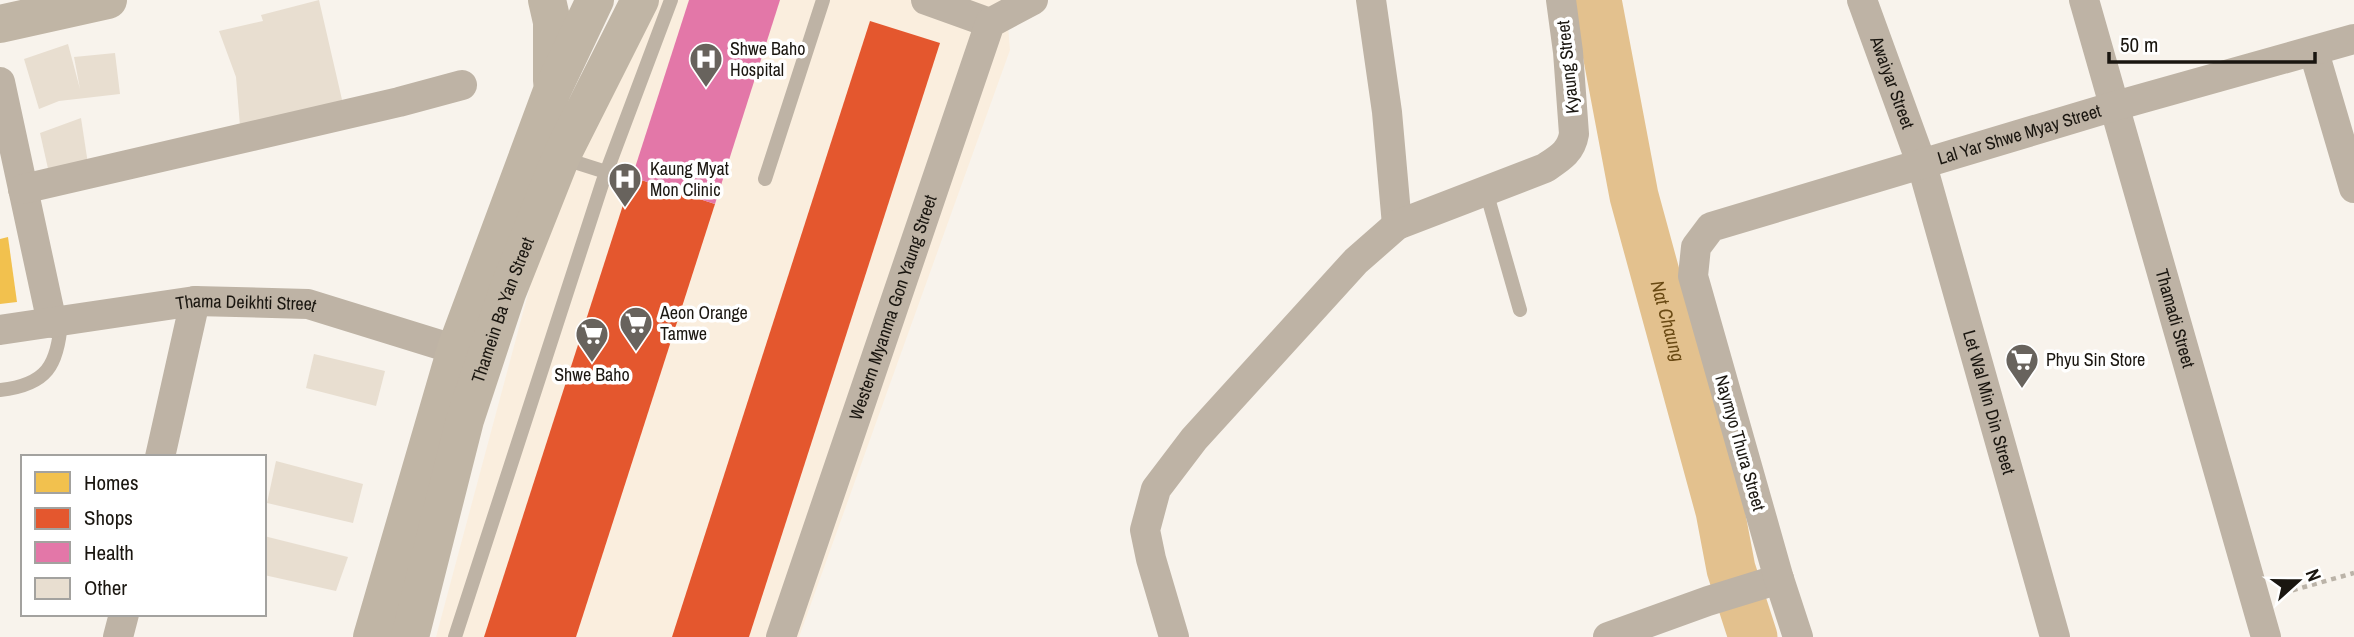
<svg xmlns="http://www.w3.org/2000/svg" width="2354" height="637" font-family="'Archivo Narrow',sans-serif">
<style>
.built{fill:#faeede}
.homes{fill:#f2c14e}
.shops{fill:#e4572e}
.health{fill:#e377a8}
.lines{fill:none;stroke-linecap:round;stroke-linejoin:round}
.river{stroke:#e3c18e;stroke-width:49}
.building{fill:#e8ded0}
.path{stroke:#bbb3a8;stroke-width:4.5;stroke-dasharray:5 5;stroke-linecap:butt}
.lane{stroke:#beb3a5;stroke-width:14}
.street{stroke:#beb3a5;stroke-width:30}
.primary{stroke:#c0b5a5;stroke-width:38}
.labels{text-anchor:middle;stroke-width:7;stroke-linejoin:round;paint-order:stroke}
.poi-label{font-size:18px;fill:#1a1610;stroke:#fff;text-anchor:start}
.street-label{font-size:18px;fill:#1a1610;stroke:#fff}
.water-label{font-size:19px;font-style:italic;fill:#694913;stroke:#fff}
</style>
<rect width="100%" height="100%" fill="#f8f3ec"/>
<path class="built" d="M652 0H1006L1010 50 799 637H436L540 249Z"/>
<path class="homes" d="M8 237 17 302 0 304V239Z"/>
<g class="shops">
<path d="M870 21 940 43 749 637H672Z"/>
<path d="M632 177 715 204 576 637H484Z"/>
</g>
<path class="health" d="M689 0H780L715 204 632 177Z"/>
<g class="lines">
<path class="river" id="s1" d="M1597 0 1634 196 1720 511 1731 569 1753 637"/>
</g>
<g class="building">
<path d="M319 0 343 104 240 126 236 77 219 31 263 21 261 15Z"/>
<path d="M68 44 80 89 74 57 115 53 120 94 59 101 39 109 24 59Z"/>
<path d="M81 118 88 164 49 173 40 133Z"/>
<path d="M314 354 385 371 376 406 306 388Z"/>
<path d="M276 461 363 484 353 523 267 503Z"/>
<path d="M264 536 348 557 336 591 264 575Z"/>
</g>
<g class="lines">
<path class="path" d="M2283 593 2354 573"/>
<g class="lane">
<path d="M562 158 606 172"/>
<path d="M765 179 823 0"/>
<path d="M1486 191 1520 310"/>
<path d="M0 390C47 385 58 365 61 321"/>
<path d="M455 637 603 181 671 0"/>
</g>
<g class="street">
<path d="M926 0 990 23"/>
<path d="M1371 0 1387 112 1397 225"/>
<path id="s2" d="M1862 0 1922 165 2055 637"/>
<path id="s3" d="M2084 0 2266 637"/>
<path d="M2314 52 2354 188"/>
<path d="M0 82 52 323"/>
<path d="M23 189 399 102 462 85"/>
<path id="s4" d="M0 330 195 301 308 304 476 356"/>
<path d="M160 457 195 301"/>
<path d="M118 637 124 614"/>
<path id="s5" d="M781 637 990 23 1033 0"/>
<path d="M1174 637 1151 559 1145 530 1156 489 1194 439 1356 261 1397 225 1545 168C1560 158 1571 152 1574 134L1568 52 1561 0"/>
<path d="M1608 637 1708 601 1779 579"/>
<path id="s6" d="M1798 637 1779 579 1693 276 1696 247 1711 227 2115 106 2354 39"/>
</g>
<g class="primary">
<path d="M547 0 552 22V81"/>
<path d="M0 24 108 0"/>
<path d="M372 637 456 349 552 91 595 0"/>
<path id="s7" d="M410 637 465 420 507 293 561 157 640 0"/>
</g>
</g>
<defs>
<symbol id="hospital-pin" viewBox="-11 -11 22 30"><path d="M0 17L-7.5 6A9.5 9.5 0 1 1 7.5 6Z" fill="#68635d" stroke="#fff"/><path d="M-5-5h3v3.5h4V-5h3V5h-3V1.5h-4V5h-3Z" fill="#fff"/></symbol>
<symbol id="supermarket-pin" viewBox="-11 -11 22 30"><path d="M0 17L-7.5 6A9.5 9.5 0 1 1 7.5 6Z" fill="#68635d" stroke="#fff"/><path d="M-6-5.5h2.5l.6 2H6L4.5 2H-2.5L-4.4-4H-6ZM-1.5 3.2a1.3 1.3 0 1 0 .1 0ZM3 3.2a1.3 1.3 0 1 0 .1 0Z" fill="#fff"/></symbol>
</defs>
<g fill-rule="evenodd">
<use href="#hospital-pin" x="687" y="40" width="38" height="52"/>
<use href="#hospital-pin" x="606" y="160" width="38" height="52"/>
<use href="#supermarket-pin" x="617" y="304" width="38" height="52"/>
<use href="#supermarket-pin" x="573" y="315" width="38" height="52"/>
<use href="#supermarket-pin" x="2003" y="341" width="38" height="52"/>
</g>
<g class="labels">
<g class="poi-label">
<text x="730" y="55">Shwe Baho<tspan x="730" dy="21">Hospital</tspan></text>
<text x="650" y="175">Kaung Myat<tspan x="650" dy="21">Mon Clinic</tspan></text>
<text x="660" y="319">Aeon Orange<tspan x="660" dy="21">Tamwe</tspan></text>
<text x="2046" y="366">Phyu Sin Store</text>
<text x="592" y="381" text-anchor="middle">Shwe Baho</text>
</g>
<g class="street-label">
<text transform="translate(1568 67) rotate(-96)" y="6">Kyaung Street</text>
<text dy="6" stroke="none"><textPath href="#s2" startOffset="88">Awaiyar Street</textPath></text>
<text dy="6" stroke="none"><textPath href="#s6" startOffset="752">Lal Yar Shwe Myay Street</textPath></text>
<text dy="6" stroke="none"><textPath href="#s4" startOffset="248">Thama Deikhti Street</textPath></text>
<text dy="6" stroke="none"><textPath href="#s5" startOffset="348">Western Myanma Gon Yaung Street</textPath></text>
<text dy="6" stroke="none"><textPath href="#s7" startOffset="340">Thamein Ba Yan Street</textPath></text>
<text dy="6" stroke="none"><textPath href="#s3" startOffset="331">Thamadi Street</textPath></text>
<text dy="6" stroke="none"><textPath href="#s2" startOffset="422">Let Wal Min Din Street</textPath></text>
<text transform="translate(1740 443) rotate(74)" y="6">Naymyo Thura Street</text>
</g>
<g class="water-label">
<text dy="7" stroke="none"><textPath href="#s1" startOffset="329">Nat Chaung</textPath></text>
</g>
</g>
<rect x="21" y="455" width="245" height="161" fill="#ffffff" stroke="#a3a29f" stroke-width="2"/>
<rect x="35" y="472" width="35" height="21" fill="#f2c14e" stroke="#a3a29f" stroke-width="2"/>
<text x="84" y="490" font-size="21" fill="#1a1610">Homes</text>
<rect x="35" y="508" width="35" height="21" fill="#e4572e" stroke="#a3a29f" stroke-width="2"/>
<text x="84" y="525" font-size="21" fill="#1a1610">Shops</text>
<rect x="35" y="542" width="35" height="21" fill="#e377a8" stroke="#a3a29f" stroke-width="2"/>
<text x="84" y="560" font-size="21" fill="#1a1610">Health</text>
<rect x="35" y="578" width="35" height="21" fill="#e8ded0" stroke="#a3a29f" stroke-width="2"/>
<text x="84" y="595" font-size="21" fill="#1a1610">Other</text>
<g transform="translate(2298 581) rotate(69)" stroke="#ffffff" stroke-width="5" paint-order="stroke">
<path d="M0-5L12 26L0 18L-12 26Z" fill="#1a1610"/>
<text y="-10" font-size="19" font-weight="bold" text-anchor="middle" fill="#1a1610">N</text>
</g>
<path d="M2109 52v10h206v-10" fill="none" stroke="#1a1610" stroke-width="3.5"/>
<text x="2120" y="52" font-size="21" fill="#1a1610" stroke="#ffffff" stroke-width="5" paint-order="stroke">50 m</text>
</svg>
